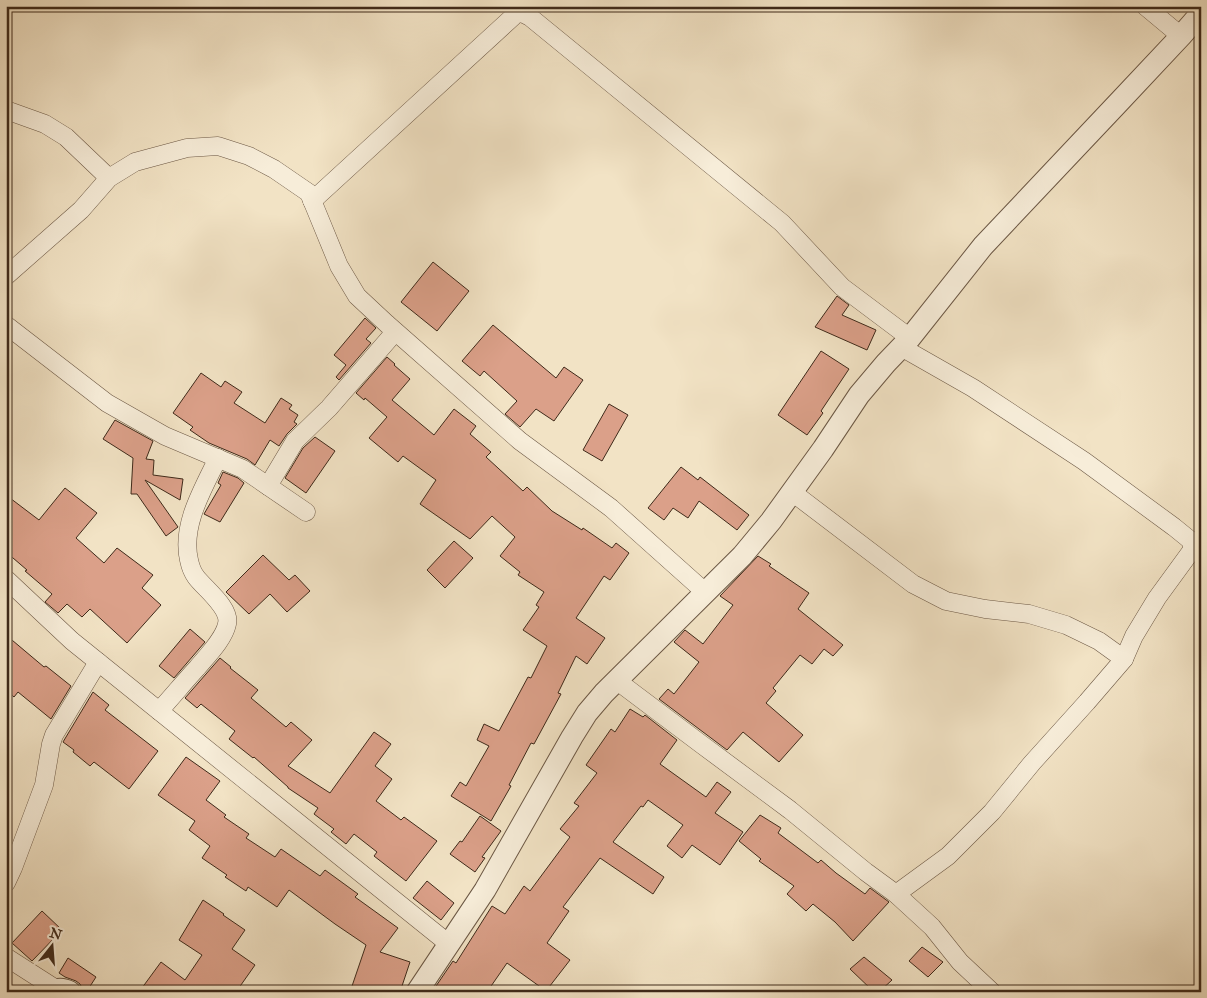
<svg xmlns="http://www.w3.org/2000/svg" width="1207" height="998" font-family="'IM FELL Great Primer',serif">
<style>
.building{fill:#dba089;stroke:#3f2a1a}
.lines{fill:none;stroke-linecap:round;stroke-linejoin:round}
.minor-casing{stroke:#6c5845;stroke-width:19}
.tertiary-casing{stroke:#6c5845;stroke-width:23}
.minor{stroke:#f7edd9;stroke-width:18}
.tertiary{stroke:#f7edd9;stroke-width:21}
</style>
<rect width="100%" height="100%" fill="#f2e3c5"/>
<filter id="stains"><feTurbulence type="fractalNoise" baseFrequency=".004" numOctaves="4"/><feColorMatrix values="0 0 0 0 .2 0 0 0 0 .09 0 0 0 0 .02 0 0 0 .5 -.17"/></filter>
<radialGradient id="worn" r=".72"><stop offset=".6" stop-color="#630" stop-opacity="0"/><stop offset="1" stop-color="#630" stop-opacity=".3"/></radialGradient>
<g class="building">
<path d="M433 262 469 291 437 331 401 302Z"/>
<path d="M837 296 849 305 842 315 876 330 867 350 815 327Z"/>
<path d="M365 318 376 328 366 339 371 343 339 380 336 377 346 365 334 355Z"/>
<path d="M493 325 556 378 564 367 583 380 554 421 536 409 520 427 505 414 517 401 484 371 480 376 462 361Z"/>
<path d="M821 351 849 369 821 411 823 413 807 435 778 415Z"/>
<path d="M387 357 395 364 394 365 410 379 392 400 434 435 454 409 476 426 470 434 491 452 486 457 523 491 527 487 552 511 582 530 583 528 612 548 616 543 629 553 610 580 604 576 576 618 605 638 587 664 576 656 558 693 561 694 534 744 531 743 509 785 511 786 491 821 451 796 460 782 466 786 489 746 477 740 484 724 499 731 528 677 531 678 547 646 523 630 539 607 536 605 544 592 518 575 520 572 500 556 515 537 492 516 470 539 420 504 436 480 403 456 398 462 369 438 387 417 365 398 364 400 356 393Z"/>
<path d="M201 373 221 387 225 381 242 392 234 403 265 423 281 398 292 405 289 409 298 415 294 422 297 424 287 434 279 446 270 440 255 465 247 459 209 443 190 430 193 427 173 413Z"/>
<path d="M609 404 628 415 602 461 583 450Z"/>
<path d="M115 420 153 441 146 459 154 460 153 475 183 479 180 500 145 480 178 527 166 536 137 494H131L133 458 103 439Z"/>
<path d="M315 437 335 451 306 493 285 478 303 448Z"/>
<path d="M681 467 698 480 700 477 749 515 737 530 699 501 688 518 673 508 664 520 648 508Z"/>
<path d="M223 472 238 478 244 483 220 522 204 514 221 485 218 483Z"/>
<path d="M65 488 97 513 76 538 104 563 117 548 153 575 142 588 161 605 127 643 90 609 82 617 67 604 58 613 45 602 52 594 25 571 27 570 6 552V495L39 520Z"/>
<path d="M454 541 473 558 445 588 427 570Z"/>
<path d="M263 555 289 580 295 575 310 591 287 612 270 594 249 614 226 592Z"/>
<path d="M758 556 771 564 769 566 809 593 798 609 843 645 833 656 824 649 812 664 800 655 773 688 776 691 766 703 803 735 779 762 743 732 727 750 659 699 668 689 674 694 699 662 674 642 685 630 703 644 733 605 720 596Z"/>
<path d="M190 629 205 642 174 678 159 666Z"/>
<path d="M6 635 44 667 46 666 71 686 51 719 18 692 14 697 6 690Z"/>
<path d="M220 658 231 667 230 668 258 690 251 698 286 727 291 722 312 740 288 766 330 793 374 732 391 744 375 766 392 779 376 801 401 820 404 817 437 841 406 881 374 856 377 852 354 834 346 844 331 832 334 829 314 814 318 808 288 788V787L254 757 253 758 229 739 235 731 201 704 197 708 185 698Z"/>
<path d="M93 692 109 705 105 710 158 751 129 789 94 762 90 766 73 752 74 750 63 742Z"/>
<path d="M630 709 643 717 645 715 677 740 660 764 706 797 717 782 731 792 715 813 743 832 720 865 692 845 682 858 667 846 683 825 648 800 643 807 641 806 613 842 664 877 653 894 600 858 563 907 569 911 547 943 570 960 546 991 507 963 487 992H432L453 961 456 963 492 906 505 914 524 886 530 891 570 837 560 829 579 806 574 803 597 773 586 765 611 729 615 732Z"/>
<path d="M186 757 220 781 206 800 226 815 224 817 249 834 246 838 275 857 281 849 320 876 325 870 358 894 355 897 398 928 380 952 410 962 400 992H350L366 945 335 924 289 890 277 907 248 887 246 891 225 877 227 875 202 858 210 846 189 830 195 821 158 795Z"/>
<path d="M760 815 781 828 778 833 818 863 821 860 836 873 865 894 870 888 889 902 853 941 835 922 813 904 806 911 787 894 794 886 759 861 761 859 739 841Z"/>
<path d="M480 816 501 831 482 857 485 858 475 872 450 854 460 841 462 842Z"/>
<path d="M427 881 454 903 441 920 413 898Z"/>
<path d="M203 900 224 914 223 915 245 930 232 949 255 965 236 992H139L161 962 185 980 202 955 179 940Z"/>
<path d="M42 911 62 930 32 961 12 943Z"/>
<path d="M922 947 943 962 928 977 909 961Z"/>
<path d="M864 957 892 980 879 992H874L850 969Z"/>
<path d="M68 958 96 977 87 991 82 988 80 984 76 981 65 977 59 973Z"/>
</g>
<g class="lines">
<defs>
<g id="minor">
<path d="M1145 6 1181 36"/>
<path d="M6 110 45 124 66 137 109 178"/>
<path d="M312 201 516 14 522 13 530 17 782 223 842 287 910 338"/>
<path d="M6 276 81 210 109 178 135 162 187 148 218 146 249 156 274 169 309 193 339 266 357 296 387 324 520 441 611 508 705 592"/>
<path d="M6 325 107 403 165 436 243 469 306 512"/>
<path d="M268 486 295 441 329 408 395 332"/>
<path d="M792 492 913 584 946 601 985 609 1029 614 1066 625 1099 641 1124 659"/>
<path d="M6 579 72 641 449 944"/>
<path d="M616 680 701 744 790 810 866 872 896 894 932 927 960 962 992 992"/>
<path d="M159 711C172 697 184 682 197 668 207 656 224 639 227 624 231 608 205 589 196 577 193 573 190 565 189 560 181 525 203 489 218 458"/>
<path d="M6 883 13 868 44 785 51 744 54 735 98 662"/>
<path d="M896 894 948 856 992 812 1032 763 1087 702 1124 659 1134 636 1157 598 1192 550V545L1190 540 1174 527 1084 461 973 388 901 347"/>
<path d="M6 957 56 989"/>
</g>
<g id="tertiary">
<path d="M52 992C58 988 64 989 70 992"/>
<path d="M417 992 485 890 572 737 587 713 604 693 742 556 771 521 823 449 859 395 886 363 910 338 983 246 1119 102 1181 36 1201 13"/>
</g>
</defs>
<use href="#minor" class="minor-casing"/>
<use href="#tertiary" class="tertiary-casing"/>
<use href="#minor" class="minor"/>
<use href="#tertiary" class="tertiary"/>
</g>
<rect width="1207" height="998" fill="none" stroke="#f2e3c5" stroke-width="25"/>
<rect x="8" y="8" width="1192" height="983" fill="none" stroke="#3f2a1a" stroke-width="2.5"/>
<rect x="12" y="12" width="1182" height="973" fill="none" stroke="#3f2a1a"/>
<g transform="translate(52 946) rotate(17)" stroke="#f7edd9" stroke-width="4" paint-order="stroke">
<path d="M0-4L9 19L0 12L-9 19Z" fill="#3f2a1a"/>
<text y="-8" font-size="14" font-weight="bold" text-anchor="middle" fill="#3f2a1a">N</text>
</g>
<rect width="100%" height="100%" filter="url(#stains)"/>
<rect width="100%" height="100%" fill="url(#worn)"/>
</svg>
